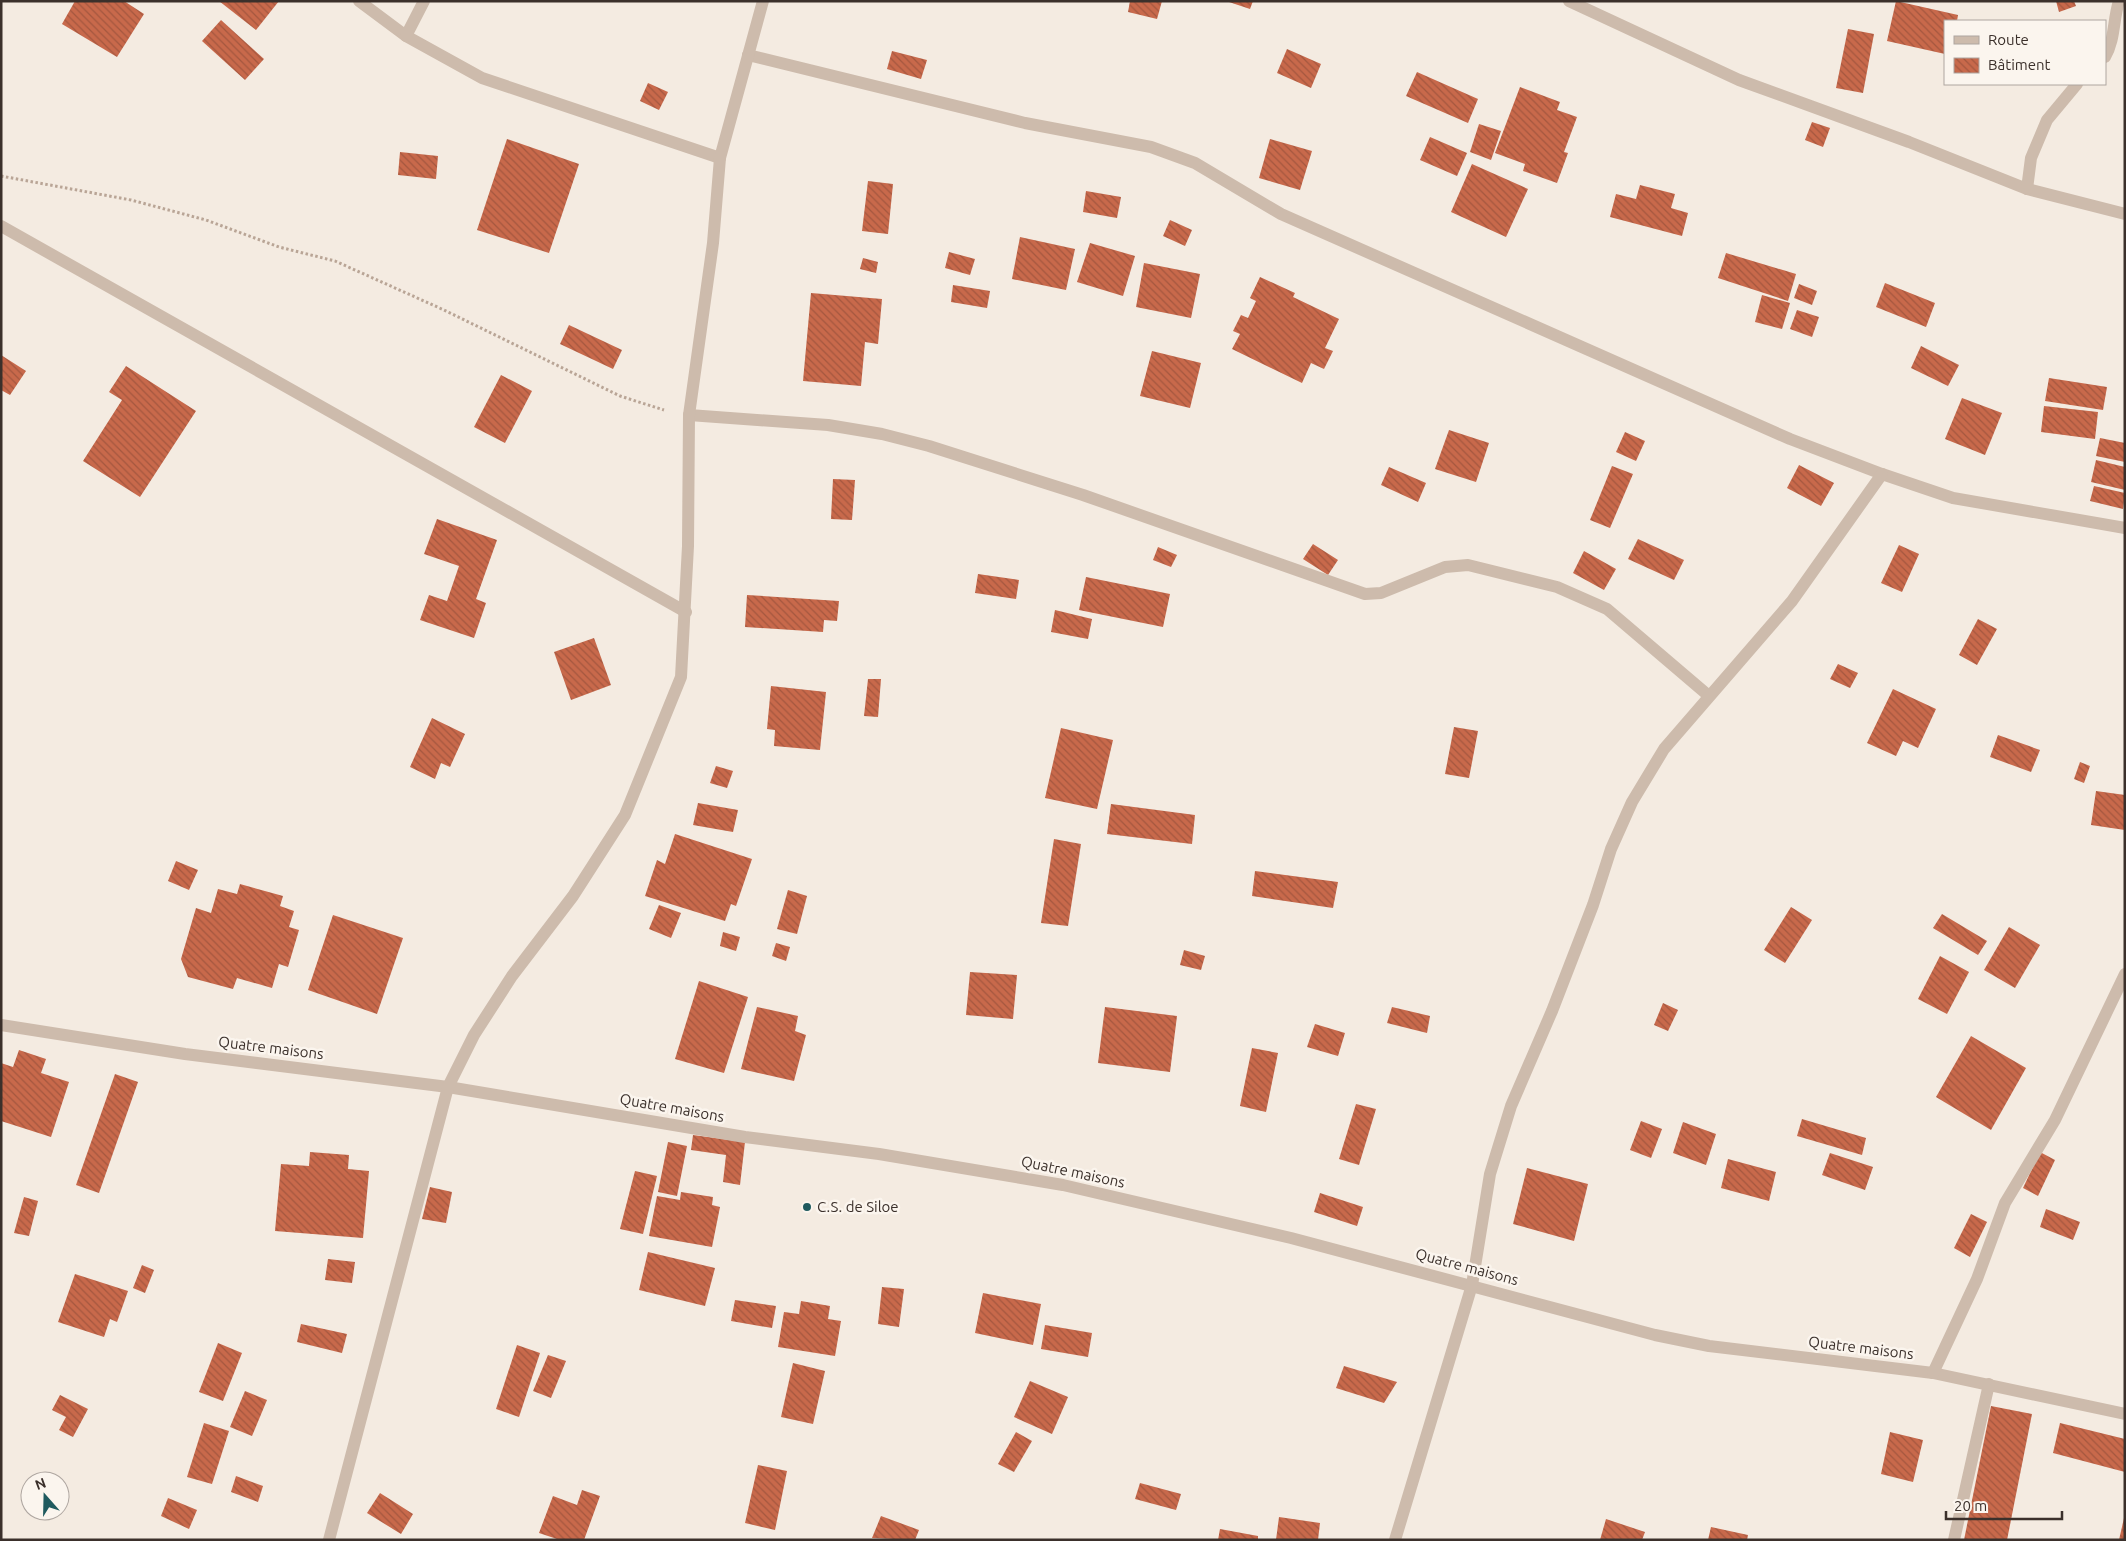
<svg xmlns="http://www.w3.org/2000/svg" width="2126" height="1541" font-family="Ubuntu,sans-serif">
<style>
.building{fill:url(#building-back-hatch)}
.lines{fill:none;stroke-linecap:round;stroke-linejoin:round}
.path{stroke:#b9a596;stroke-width:3;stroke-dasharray:2.5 2.5;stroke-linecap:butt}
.minor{stroke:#cdbbac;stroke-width:12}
.poi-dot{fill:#1f5a5e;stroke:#fbf5ee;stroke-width:2}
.labels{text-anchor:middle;stroke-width:5;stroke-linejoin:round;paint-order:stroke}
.street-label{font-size:15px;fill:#3b302b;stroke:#fbf5ee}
.poi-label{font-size:15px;fill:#3b302b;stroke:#fbf5ee;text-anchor:start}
</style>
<defs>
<pattern id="building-back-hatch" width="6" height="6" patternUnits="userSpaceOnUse" patternTransform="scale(1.25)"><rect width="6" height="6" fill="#c8694b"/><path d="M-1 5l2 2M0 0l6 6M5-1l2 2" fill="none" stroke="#a4573f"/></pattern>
</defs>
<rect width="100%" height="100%" fill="#f4ebe1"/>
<g class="building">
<path d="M75 1H124L144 14 117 57 62 24Z"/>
<path d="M219 1H279L256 30Z"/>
<path d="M1130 1H1162L1157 19 1128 12Z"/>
<path d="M1226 1H1253L1250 9Z"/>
<path d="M1896 1 1958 15 1957 21H1945V54L1887 41Z"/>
<path d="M2056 1H2074L2076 6 2059 12Z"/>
<path d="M221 20 264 59 245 80 202 41Z"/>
<path d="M1848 29 1874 34 1863 93 1836 88Z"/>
<path d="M1287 49 1321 64 1311 88 1277 73Z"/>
<path d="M892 51 927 60 921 79 887 69Z"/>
<path d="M1417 72 1478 99 1468 123 1406 96Z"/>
<path d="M648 83 668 92 659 110 640 101Z"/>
<path d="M1520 87 1560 102 1557 110 1577 117 1564 152 1568 153 1557 183 1523 171 1525 164 1495 153Z"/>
<path d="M1812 122 1830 128 1823 147 1805 140Z"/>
<path d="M1479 124 1501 131 1491 160 1470 152Z"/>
<path d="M1430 137 1467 153 1457 176 1420 160Z"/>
<path d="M507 139 579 164 549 253 477 230Z"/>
<path d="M1270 139 1312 151 1300 190 1259 178Z"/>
<path d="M400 152 438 156 436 179 398 175Z"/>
<path d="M1472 164 1528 189 1506 237 1451 212Z"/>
<path d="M868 181 893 184 888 234 862 231Z"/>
<path d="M1640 185 1675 194 1671 208 1688 213 1682 236 1610 217 1616 194 1636 199Z"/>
<path d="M1086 191 1121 197 1117 218 1083 212Z"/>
<path d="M1170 220 1192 230 1185 246 1163 236Z"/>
<path d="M1020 237 1075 249 1066 290 1012 279Z"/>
<path d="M1090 243 1135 256 1123 296 1077 282Z"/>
<path d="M949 252 975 259 970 275 945 268Z"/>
<path d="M1726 253 1796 274 1788 301 1718 278Z"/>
<path d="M863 258 878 262 876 273 860 269Z"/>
<path d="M1144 263 1200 274 1191 318 1136 307Z"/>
<path d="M1260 277 1295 293 1293 297 1339 319 1325 348 1333 351 1324 369 1311 363 1302 383 1232 349 1240 334 1233 331 1241 315 1248 318 1256 301 1250 298Z"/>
<path d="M1885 283 1935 303 1926 327 1876 307Z"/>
<path d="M1799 284 1817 291 1812 305 1794 298Z"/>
<path d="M953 285 990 291 987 308 951 302Z"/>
<path d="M811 293 882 299 878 344 865 342 861 386 803 381Z"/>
<path d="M1762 295 1790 303 1782 329 1755 322Z"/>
<path d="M1797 310 1819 317 1812 337 1790 329Z"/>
<path d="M569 325 622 350 613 369 560 344Z"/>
<path d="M1921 346 1959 365 1948 386 1911 368Z"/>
<path d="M1152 351 1201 363 1190 408 1140 396Z"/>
<path d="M1 355 26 371 10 395 1 390Z"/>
<path d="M126 366 196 411 140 497 83 461 122 400 109 392Z"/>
<path d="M501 375 532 391 505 443 474 427Z"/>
<path d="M2049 378 2107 387 2103 410 2045 401Z"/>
<path d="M1962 398 2002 413 1985 455 1945 439Z"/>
<path d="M2044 406 2098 412 2095 439 2041 432Z"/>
<path d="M1449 430 1489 443 1476 482 1435 469Z"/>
<path d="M1625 432 1645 441 1636 461 1616 452Z"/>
<path d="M2100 438 2125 443V462L2096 456Z"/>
<path d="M2096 460 2125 467V490L2091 482Z"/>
<path d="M1799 465 1834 483 1821 506 1787 488Z"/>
<path d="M1612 466 1633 474 1610 528 1590 520Z"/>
<path d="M1389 467 1426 483 1418 502 1381 485Z"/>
<path d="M833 479 855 480 852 520 831 519Z"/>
<path d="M2094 486 2125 493 2123 509 2090 501Z"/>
<path d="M437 519 497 540 476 599 486 603 474 638 420 620 429 595 447 601 459 566 424 554Z"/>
<path d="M1638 539 1684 560 1674 580 1628 559Z"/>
<path d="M1313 544 1338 560 1328 575 1303 559Z"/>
<path d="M1899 545 1919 554 1902 592 1881 583Z"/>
<path d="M1158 547 1177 555 1171 567 1153 560Z"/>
<path d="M1584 551 1616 569 1604 590 1573 573Z"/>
<path d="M978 574 1019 580 1016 599 975 593Z"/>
<path d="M1086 577 1170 594 1163 627 1079 610Z"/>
<path d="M747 595 839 601 837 621 824 620 823 632 745 627Z"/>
<path d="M1055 610 1092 619 1088 639 1051 632Z"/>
<path d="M1978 619 1997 629 1977 665 1959 655Z"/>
<path d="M594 638 611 685 571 700 554 652Z"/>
<path d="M1838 664 1858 673 1850 688 1830 679Z"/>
<path d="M868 679H881L878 717 864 716Z"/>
<path d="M771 686 826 692 820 750 774 746 775 730 767 729Z"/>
<path d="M1893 689 1936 709 1918 748 1903 741 1896 756 1867 743Z"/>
<path d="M432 718 465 734 450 767 441 763 435 779 410 767Z"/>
<path d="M1454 727 1478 731 1469 778 1445 774Z"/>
<path d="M1061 728 1113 740 1097 809 1045 798Z"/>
<path d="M1998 735 2040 750 2031 772 1990 757Z"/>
<path d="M2080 762 2090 766 2084 783 2074 779Z"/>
<path d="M716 766 733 771 727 788 710 783Z"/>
<path d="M2096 791 2125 795V830L2091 825Z"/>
<path d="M698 803 738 810 733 832 693 825Z"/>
<path d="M1111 804 1195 815 1192 844 1107 834Z"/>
<path d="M675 834 752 859 736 906 731 904 725 921 645 896 657 860 665 864Z"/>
<path d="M1054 839 1081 844 1068 926 1041 923Z"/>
<path d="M176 861 198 870 189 890 168 881Z"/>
<path d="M1255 871 1338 882 1333 908 1252 896Z"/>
<path d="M240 884 283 896 280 906 294 911 289 927 299 930 288 967 279 964 272 988 237 978 233 989 188 977 181 959 196 908 211 913 218 889 237 894Z"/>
<path d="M788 890 807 896 797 934 777 929Z"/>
<path d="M659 905 681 913 671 938 649 929Z"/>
<path d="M1791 907 1812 920 1785 963 1764 950Z"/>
<path d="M1942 914 1987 941 1978 955 1933 928Z"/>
<path d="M333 915 403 938 377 1014 308 990Z"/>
<path d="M2009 927 2040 945 2015 988 1984 970Z"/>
<path d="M723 932 740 937 736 951 720 946Z"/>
<path d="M776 943 790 947 786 961 772 956Z"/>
<path d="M1184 950 1205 956 1201 970 1180 965Z"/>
<path d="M1940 956 1969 972 1947 1014 1918 999Z"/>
<path d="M970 972 1017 975 1013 1019 966 1015Z"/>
<path d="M699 981 748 997 724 1073 675 1059Z"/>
<path d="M1663 1003 1678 1010 1668 1031 1654 1025Z"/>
<path d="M757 1007 798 1016 795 1031 806 1035 794 1081 741 1069Z"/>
<path d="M1105 1007 1177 1016 1170 1072 1098 1063Z"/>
<path d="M1392 1007 1430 1016 1427 1033 1387 1023Z"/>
<path d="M1315 1024 1345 1033 1338 1056 1307 1047Z"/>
<path d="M1971 1036 2026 1068 1991 1130 1936 1097Z"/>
<path d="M1252 1048 1278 1053 1266 1112 1240 1106Z"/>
<path d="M19 1050 46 1059 41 1073 69 1082 51 1137 1 1121V1063L13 1067Z"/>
<path d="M115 1074 138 1082 99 1193 76 1185Z"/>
<path d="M1356 1104 1376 1109 1359 1165 1339 1159Z"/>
<path d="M1802 1119 1866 1138 1862 1155 1797 1136Z"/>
<path d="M1641 1121 1662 1129 1651 1158 1630 1150Z"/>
<path d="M1683 1122 1716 1134 1706 1165 1673 1153Z"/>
<path d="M693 1135 745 1142 740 1185 723 1182 726 1155 691 1150Z"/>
<path d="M668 1142 687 1146 677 1196 658 1192Z"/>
<path d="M310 1152 349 1155 348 1169 369 1171 363 1238 275 1231 281 1164 309 1166Z"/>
<path d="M2040 1152 2055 1160 2038 1196 2023 1188Z"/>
<path d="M1830 1153 1873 1167 1865 1190 1822 1175Z"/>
<path d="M1728 1159 1776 1172 1769 1201 1721 1188Z"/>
<path d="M1527 1168 1588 1184 1574 1241 1513 1224Z"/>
<path d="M635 1171 657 1176 643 1234 620 1229Z"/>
<path d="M430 1187 452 1192 446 1223 422 1219Z"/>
<path d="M681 1192 713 1197 712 1205 720 1207 712 1247 649 1236 657 1196 680 1200Z"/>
<path d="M1320 1193 1363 1207 1357 1226 1314 1212Z"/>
<path d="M24 1197 38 1201 29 1236 14 1233Z"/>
<path d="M2046 1209 2080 1222 2073 1240 2040 1227Z"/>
<path d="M1971 1214 1987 1222 1970 1257 1954 1248Z"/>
<path d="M648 1252 715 1268 705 1306 639 1290Z"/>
<path d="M328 1259 355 1262 352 1283 325 1280Z"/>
<path d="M142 1265 154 1270 145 1293 133 1288Z"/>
<path d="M75 1274 128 1291 117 1322 110 1319 104 1337 58 1322Z"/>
<path d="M882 1287 904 1289 899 1327 878 1324Z"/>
<path d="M983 1293 1041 1304 1033 1345 975 1333Z"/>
<path d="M735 1300 776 1306 772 1328 731 1321Z"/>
<path d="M801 1301 830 1306 828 1319 841 1321 835 1356 778 1347 784 1312 799 1314Z"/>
<path d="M301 1324 347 1334 342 1353 297 1342Z"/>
<path d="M1045 1325 1092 1333 1088 1357 1041 1349Z"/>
<path d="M218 1343 242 1353 223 1401 199 1392Z"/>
<path d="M517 1345 540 1353 519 1417 496 1409Z"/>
<path d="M548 1355 566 1361 551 1398 533 1391Z"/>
<path d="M793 1363 825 1371 813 1424 781 1417Z"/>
<path d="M1344 1366 1397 1382 1384 1403 1336 1388Z"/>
<path d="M1030 1381 1068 1397 1052 1434 1014 1417Z"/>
<path d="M245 1391 267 1400 252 1436 230 1427Z"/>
<path d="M60 1395 88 1409 73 1437 59 1430 66 1417 52 1410Z"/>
<path d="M1991 1406 2032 1414 2007 1540H1964Z"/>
<path d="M204 1423 229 1431 212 1484 187 1477Z"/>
<path d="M2060 1423 2125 1439V1472L2053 1453Z"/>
<path d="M1016 1432 1032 1441 1014 1472 998 1464Z"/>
<path d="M1890 1432 1923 1440 1913 1482 1881 1474Z"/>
<path d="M758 1465 787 1471 775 1530 745 1523Z"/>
<path d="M236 1476 263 1486 258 1502 231 1492Z"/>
<path d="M1140 1483 1181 1494 1176 1510 1135 1499Z"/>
<path d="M582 1490 600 1496 584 1540H560L539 1533 553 1496 577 1505Z"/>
<path d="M380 1493 413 1514 401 1534 367 1513Z"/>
<path d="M168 1498 197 1510 189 1529 161 1516Z"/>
<path d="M881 1516 919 1530 915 1540 872 1538Z"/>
<path d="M1279 1517 1320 1523 1318 1540H1276Z"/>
<path d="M2124 1518 2125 1540H2119Z"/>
<path d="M1606 1519 1645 1532 1642 1540H1600Z"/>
<path d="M1711 1527 1748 1535 1747 1540H1708Z"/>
<path d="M1220 1529 1258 1536V1540H1218Z"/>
</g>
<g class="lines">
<path class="path" d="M1 176 131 200 206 220 279 247 335 261 444 310 620 396 664 410"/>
<g class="minor">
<path d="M359 1 406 36 482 78 720 158"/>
<path d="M1569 1 1739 80 1909 142 2027 189 2125 214"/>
<path d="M406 36 424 1"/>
<path d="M748 55 1025 123 1151 147 1195 163 1281 214 1790 439 1882 474 1953 498 2125 528"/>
<path d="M2105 57C2115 40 2113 20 2119 1"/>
<path d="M2027 189 2031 158 2047 120 2077 84"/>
<path d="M1 226 686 612"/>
<path d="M689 415 828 425 882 434 929 446 1083 495 1365 594 1381 593 1445 567 1468 565 1557 587 1607 609 1709 696"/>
<path d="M1 1025 185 1054 448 1087 745 1137 879 1154 1063 1185 1291 1238 1655 1335 1709 1346 1933 1373 2125 1414"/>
<path d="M1933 1373 1977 1279 2005 1203 2055 1120 2125 974"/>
<path d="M329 1540 448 1087 474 1035 512 976 573 896 625 815 681 677 688 546 689 415 713 243 720 158 763 1"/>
<path d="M1395 1540 1472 1285 1490 1174 1511 1106 1552 1011 1593 905 1611 849 1632 802 1664 749 1792 601 1882 474"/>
<path d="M1954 1540 1989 1384"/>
</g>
</g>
<circle class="poi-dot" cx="807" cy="1207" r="5"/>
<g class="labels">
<g class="street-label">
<text transform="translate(271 1048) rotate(7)" y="5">Quatre maisons</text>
<text transform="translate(672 1108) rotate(10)" y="5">Quatre maisons</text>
<text transform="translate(1073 1172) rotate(12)" y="5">Quatre maisons</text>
<text transform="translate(1467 1267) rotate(15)" y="5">Quatre maisons</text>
<text transform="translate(1861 1348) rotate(7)" y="5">Quatre maisons</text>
</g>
<g class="poi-label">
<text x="817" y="1212">C.S. de Siloe</text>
</g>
</g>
<rect width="2126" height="1541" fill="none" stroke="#3b302b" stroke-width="5"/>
<rect x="1944" y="20" width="162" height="65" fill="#fbf5ee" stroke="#aea6a0"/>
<rect x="1954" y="36" width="25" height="8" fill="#cdbbac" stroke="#aea6a0"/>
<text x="1988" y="45" font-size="15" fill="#3b302b">Route</text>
<rect x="1954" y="58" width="25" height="15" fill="url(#building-back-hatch)" stroke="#aea6a0"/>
<text x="1988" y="70" font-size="15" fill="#3b302b">Bâtiment</text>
<g transform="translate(45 1496) rotate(340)"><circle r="24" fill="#fbf5ee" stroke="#aea6a0"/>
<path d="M0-4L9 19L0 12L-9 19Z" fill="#1f5a5e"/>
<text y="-8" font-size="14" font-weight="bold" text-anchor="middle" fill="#3b302b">N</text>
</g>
<path d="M1946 1511v8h116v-8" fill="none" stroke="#3b302b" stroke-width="2.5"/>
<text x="1954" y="1511" font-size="15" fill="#3b302b" stroke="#fbf5ee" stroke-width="4" paint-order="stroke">20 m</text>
</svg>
